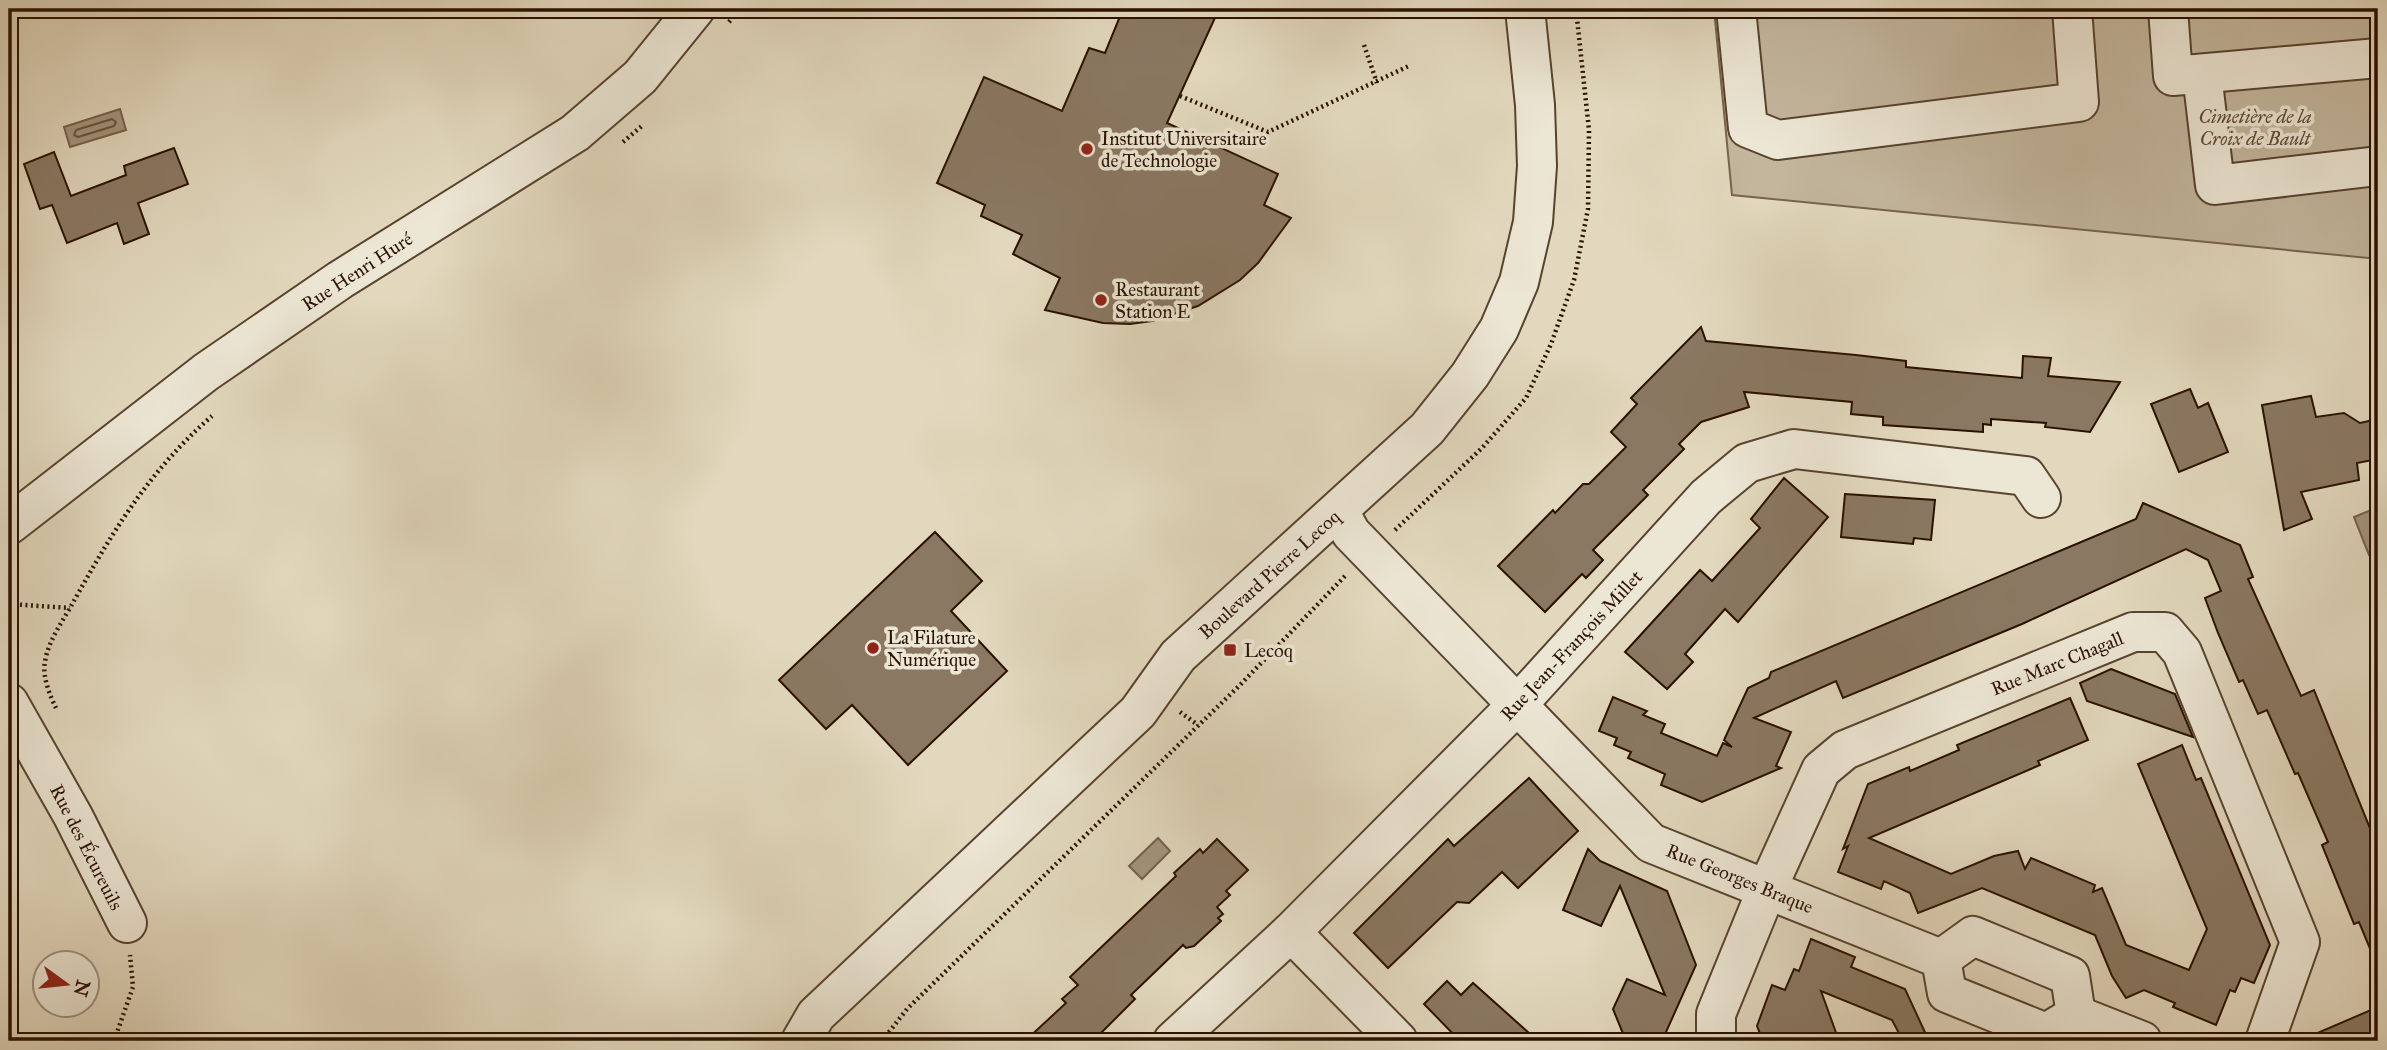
<svg xmlns="http://www.w3.org/2000/svg" width="2387" height="1050" font-family="'IM FELL Great Primer',serif">
<style>
.green{fill:#c3b69d;stroke:#76644e;stroke-width:2}
.water{fill:#a3947d;stroke:#73604b;stroke-width:2}
.lines{fill:none;stroke-linecap:round;stroke-linejoin:round}
.shore{stroke:#66523e;stroke-width:2}
.building{fill:#8a7862;stroke:#2a1100;stroke-width:2}
.minor-casing{stroke:#58432f;stroke-width:42}
.path{stroke:#2a1100;stroke-width:4.5;stroke-dasharray:2 3.5;stroke-linecap:butt}
.minor{stroke:#ece6d4;stroke-width:38}
.poi-dot{fill:#8f2418;stroke:#ece6d4;stroke-width:2.5}
.labels{text-anchor:middle;stroke-width:7;stroke-linejoin:round;paint-order:stroke}
.park-label{font-size:19px;font-style:italic;fill:#604b37;stroke:#ece6d4}
.poi-label{font-size:19px;fill:#2a1100;stroke:#ece6d4;text-anchor:start}
.street-label{font-size:19px;fill:#2a1100;stroke:#ece6d4}
</style>
<rect width="100%" height="100%" fill="#e2d8bd"/>
<filter id="stains"><feTurbulence type="fractalNoise" baseFrequency=".00286" numOctaves="4"/><feColorMatrix values="0 0 0 0 .2 0 0 0 0 .09 0 0 0 0 .02 0 0 0 .5 -.17"/></filter>
<radialGradient id="worn" r=".72"><stop offset=".6" stop-color="#630" stop-opacity="0"/><stop offset="1" stop-color="#630" stop-opacity=".3"/></radialGradient>
<path class="green" d="M1714 9H2378V259L1732 195Z"/>
<g class="water">
<path d="M120 109 126 130 70 147 64 127Z"/>
<path d="M2371 510 2378 529V552L2369 555 2354 517Z"/>
<path d="M1158 838 1170 851 1142 879 1129 866Z"/>
</g>
<g class="lines">
<path class="shore" d="M112 119 116 122 114 126 78 137 74 135 76 130Z"/>
</g>
<g class="building">
<path d="M1123 9H1219L1167 123 1278 174 1264 205 1291 218 1258 263 1240 280 1198 306 1152 321 1130 324 1103 323 1045 310 1060 278 1013 254 1022 235 981 216 985 205 937 183 984 77 1062 111 1089 48 1105 53Z"/>
<path d="M174 148 188 184 138 203 149 234 124 244 117 223 67 243 52 205 40 209 24 164 54 152 71 196 126 175 124 166Z"/>
<path d="M1701 327 1706 341 1856 355 1906 361V367L1978 374 2022 378 2023 356 2051 358 2048 376 2120 382 2090 432 2045 427 2046 423 1991 419V425L1983 424V432L1883 425V417L1851 414 1852 402 1744 392 1749 407 1701 422 1679 444 1684 449 1643 490 1648 495 1593 550 1603 560 1586 578 1582 574 1545 612 1498 566 1553 510 1555 513 1583 484H1589L1626 447 1611 432 1637 404 1631 398Z"/>
<path d="M2190 389 2198 408 2208 403 2228 452 2179 472 2151 404Z"/>
<path d="M2311 396 2316 417 2344 413 2360 423 2378 419V459L2357 463 2359 480 2301 492 2312 519 2284 530 2262 405Z"/>
<path d="M1784 478 1828 517 1738 622 1725 609 1685 654 1693 662 1667 689 1625 652 1700 570 1712 581 1760 528 1751 519Z"/>
<path d="M1845 494 1935 500 1931 540 1914 538 1913 544 1841 537Z"/>
<path d="M2143 503 2240 545 2253 577 2248 579 2301 696 2314 690 2378 848V968L2359 922 2354 924 2322 845 2328 842 2298 773 2295 774 2267 710 2258 714 2243 680 2239 682 2218 633 2205 598 2221 591 2208 560 2186 549 2022 624 1843 698 1836 681 1754 718 1791 732 1776 766 1781 768 1702 802 1661 785 1665 774 1628 758 1631 752 1614 745 1617 738 1599 731 1613 697 1647 711 1643 715 1665 724 1661 733 1717 756 1723 743 1732 747 1724 740 1748 688 1769 678 1771 672 2136 519Z"/>
<path d="M935 532 982 581 951 611 1007 671 908 765 852 705 826 729 779 680Z"/>
<path d="M2111 669 2175 694 2193 737 2087 701 2080 683Z"/>
<path d="M2070 698 2088 740 2038 761 2040 765 1869 838 1951 874 1994 856 2018 851 2025 869 2031 858 2095 885 2093 892 2102 888 2126 945 2189 970 2207 929 2138 764 2182 745 2196 780 2201 778 2270 945 2254 983 2241 978 2235 992 2230 990 2216 1025 2173 1007 2175 1003 2144 990 2126 998 2112 976 2095 935 1982 888 1918 913 1910 893 1884 881 1881 889 1838 872 1848 846 1843 849 1868 784 1909 767 1910 771 1959 750 1957 745Z"/>
<path d="M1529 778 1578 831 1518 888 1502 872 1469 903 1457 902 1388 968 1354 933 1448 839 1454 846Z"/>
<path d="M1217 839 1248 870 1226 891 1230 895 1217 907 1223 914 1218 918 1221 921 1194 946 1186 948 1183 945 1131 995 1135 999 1093 1041H1025L1066 1003 1062 999 1078 985 1070 977 1176 876 1174 873 1200 849 1203 853Z"/>
<path d="M1588 849 1600 861 1667 891 1696 965 1662 1041H1626L1613 1009 1627 979 1665 995 1620 886 1601 926 1563 910Z"/>
<path d="M1811 939 1855 957 1851 967 1905 989 1929 1041H1903L1892 1020 1821 991 1839 1041H1763L1757 1026 1772 985 1785 990 1794 969 1799 971Z"/>
<path d="M1447 981 1461 995 1473 983 1538 1041H1460L1424 1004Z"/>
<path d="M2378 1007V1041H2299Z"/>
</g>
<g class="lines">
<defs>
<g id="minor">
<path d="M1736 9 1748 128 1778 140 2079 102 2072 9"/>
<path d="M2168 9 2173 76 2378 58"/>
<path d="M2202 74 2215 185 2378 166"/>
<path d="M1339 511 1351 533 1651 843 1941 959"/>
<path d="M9 525 206 372 340 280 575 133 640 77 695 9"/>
<path d="M9 703 73 816 127 923"/>
<path d="M1291 932 1398 1041"/>
<path d="M1941 959 1973 936 2070 976 2076 1015"/>
<path d="M1941 959 1947 993 2046 1033 2076 1015"/>
<path d="M2076 1015 2142 1041"/>
<path d="M801 1041 816 1015 1138 712 1178 656 1427 429 1470 375 1499 329 1519 282 1533 222 1537 166 1535 105 1525 9"/>
<path d="M1173 1041 1291 932 1518 704 1706 497 1747 463 1794 449 2026 476 2041 498"/>
<path d="M1716 1041V1014L1767 889 1821 770 1845 750 2133 632H2165L2182 652 2300 942 2265 1041"/>
</g>
</defs>
<use href="#minor" class="minor-casing"/>
<g class="path">
<path d="M729 22 740 9"/>
<path d="M1364 45 1377 83"/>
<path d="M1180 96 1268 132 1411 65"/>
<path d="M623 142 643 125"/>
<path d="M1395 530 1482 448 1526 398 1551 344 1574 280 1588 209 1589 130 1576 9"/>
<path d="M9 604 70 608"/>
<path d="M56 708C50 696 42 676 45 662 48 640 65 618 75 599 114 529 151 469 212 416"/>
<path d="M1180 712 1198 725"/>
<path d="M114 1041 133 987 130 955"/>
<path d="M882 1041 907 1009 1240 685 1345 576"/>
</g>
<use href="#minor" class="minor"/>
</g>
<g class="poi-dot">
<circle cx="1087" cy="149" r="7"/>
<circle cx="1101" cy="300" r="7"/>
<circle cx="873" cy="648" r="7"/>
<rect x="1223" y="643" width="14" height="14" rx="3.5"/>
</g>
<g class="labels">
<g class="park-label">
<text x="2255" y="123">Cimetière de la<tspan x="2255" dy="22">Croix de Bault</tspan></text>
</g>
<g class="poi-label">
<text x="1101" y="145">Institut Universitaire<tspan x="1101" dy="22">de Technologie</tspan></text>
<text x="1115" y="296">Restaurant<tspan x="1115" dy="22">Station E</tspan></text>
<text x="887" y="644">La Filature<tspan x="887" dy="22">Numérique</tspan></text>
<text x="1244" y="657">Lecoq</text>
</g>
<g class="street-label">
<text transform="translate(357 271) rotate(-33)" y="7">Rue Henri Huré</text>
<text transform="translate(1269 574) rotate(-42)" y="7">Boulevard Pierre Lecoq</text>
<text transform="translate(1571 645) rotate(-47)" y="7">Rue Jean-François Millet</text>
<text transform="translate(2057 663) rotate(-22)" y="7">Rue Marc Chagall</text>
<text transform="translate(87 847) rotate(63)" y="7">Rue des Écureuils</text>
<text transform="translate(1740 878) rotate(22)" y="7">Rue Georges Braque</text>
</g>
</g>
<rect width="2387" height="1050" fill="none" stroke="#e2d8bd" stroke-width="35"/>
<rect x="10" y="10" width="2366" height="1029" fill="none" stroke="#2a1100" stroke-width="3.5"/>
<rect x="18" y="18" width="2352" height="1015" fill="none" stroke="#2a1100" stroke-width="2"/>
<g transform="translate(66 984) rotate(105)"><circle r="33" fill="#ece6d4" stroke="#9e917f" stroke-width="2"/>
<path d="M0-5L12 26L0 18L-12 26Z" fill="#8f2418"/>
<text y="-10" font-size="19" font-weight="bold" text-anchor="middle" fill="#2a1100">N</text>
</g>
<rect width="100%" height="100%" filter="url(#stains)"/>
<rect width="100%" height="100%" fill="url(#worn)"/>
</svg>
